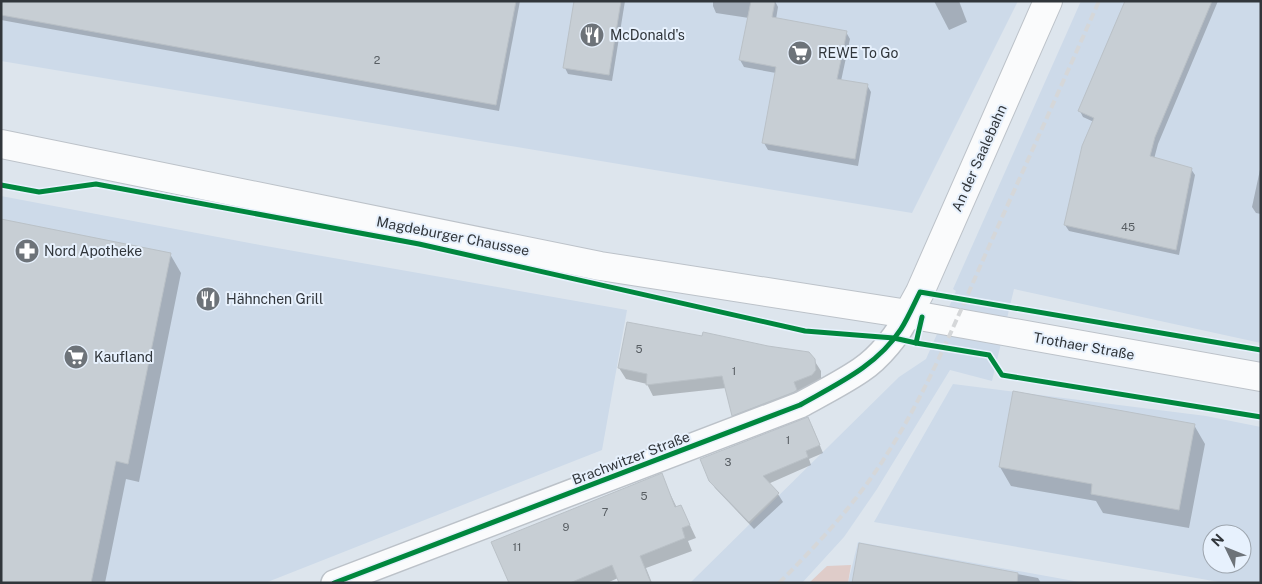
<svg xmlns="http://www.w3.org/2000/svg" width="1262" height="584" font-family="'Public Sans',sans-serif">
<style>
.built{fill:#cddae9;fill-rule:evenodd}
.green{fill:#dfccc9}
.shadow{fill:#0003}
.building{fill:#c7ced4;stroke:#bac1c7}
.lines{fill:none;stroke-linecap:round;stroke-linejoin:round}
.street-casing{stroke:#bcc2c9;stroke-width:28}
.secondary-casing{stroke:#bcc2c9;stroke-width:30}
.street{stroke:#fafbfc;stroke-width:25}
.secondary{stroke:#fafbfc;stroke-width:28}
.rail{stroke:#d5d7d9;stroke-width:4;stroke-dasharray:8 4;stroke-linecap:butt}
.cycleway-casing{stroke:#e7f1fd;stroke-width:8}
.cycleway{stroke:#00873e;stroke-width:5}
.labels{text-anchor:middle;stroke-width:4;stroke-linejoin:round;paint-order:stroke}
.number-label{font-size:11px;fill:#575d62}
.poi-label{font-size:14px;fill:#31363b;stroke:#e7f1fd;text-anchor:start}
.street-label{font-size:14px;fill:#31363b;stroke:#e7f1fd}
</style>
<rect width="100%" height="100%" fill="#dde5ed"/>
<g class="built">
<path d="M1 1H1018L912 213 1 61Z"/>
<path d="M1081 1H1261V343L1014 289 992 381 950 370 877 489 844 537 802 583H690L899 377 926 359 956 291 953 289Z"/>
<path d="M1 196 260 245 627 310 602 450 265 583H1Z"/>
<path d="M953 384 1206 416 1261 427V583H1225L874 522ZM1212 534H1242V564H1212Z"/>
<path d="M858 542 1085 583H848Z"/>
</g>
<path class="green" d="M851 565 848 583H809L827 566Z"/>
<g class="shadow">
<path d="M1 1H520L499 111 1 20Z"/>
<path d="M575 1H625L612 81 568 74 565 68Z"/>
<path d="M713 1H775L778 7 776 19 846 32 850 39 841 81 867 85 871 92 858 166 768 150 764 143 776 73 744 67 740 60 749 18 716 13 713 6Z"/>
<path d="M934 1H959L967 22 949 30Z"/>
<path d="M1126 1H1218L1158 144 1154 159 1191 169 1195 175 1179 255 1069 231 1065 225 1094 122 1083 117 1080 111Z"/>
<path d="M1261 165V214L1256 213 1252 207Z"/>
<path d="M170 254 181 273 139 482 126 479 105 583H1Z"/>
<path d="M814 360 821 371V382L739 426 733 415 726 388 653 396 647 384 626 379 619 368Z"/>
<path d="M1194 425 1205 444 1189 528 1103 513 1096 501 1011 486 1000 467Z"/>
<path d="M812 426 823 453 809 459 811 465 768 484 778 494 783 502 754 529 715 488 710 480Z"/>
<path d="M661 475 677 508 681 506 696 538 688 541 692 551 646 568 652 583H620L618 578 607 583H510Z"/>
<path d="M860 544 1038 578 1041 583H853Z"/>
</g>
<g class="building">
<path d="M1 1H516L496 105 1 15Z"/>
<path d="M574 1H621L609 75 563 68Z"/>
<path d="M751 1H775L772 17 847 31 837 79 868 84 855 159 762 143 776 67 739 60Z"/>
<path d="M1125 1H1212L1155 137 1150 156 1192 168 1176 250 1064 225 1082 146 1094 118 1078 111Z"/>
<path d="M1 219 171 253 128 464 116 461 91 583H1Z"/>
<path d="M627 322 702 336 703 332 768 346 809 352 815 359 816 370 812 375 794 382 797 390 794 392 732 416 722 376 646 385 647 374 618 368Z"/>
<path d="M1013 391 1195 424 1179 510 1091 494 1092 484 999 467Z"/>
<path d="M808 417 820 445 806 451 808 457 763 476 779 493 749 522 709 481 700 459Z"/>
<path d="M662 473 675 507 681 505 690 525 682 528 685 538 640 556 651 583H619L612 565 570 583H509L491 542Z"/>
<path d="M859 543 1018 573 1017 583H852Z"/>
</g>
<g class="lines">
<defs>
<path id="street" d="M334 583 800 405C820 394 842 383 861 370 879 358 899 334 908 314"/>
<g id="secondary">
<path d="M1 144 600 266 908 314 1261 377"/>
<path d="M908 314 920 292 1048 1"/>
</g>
</defs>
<use href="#street" class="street-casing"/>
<use href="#secondary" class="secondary-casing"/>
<use href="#street" class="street"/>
<use href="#secondary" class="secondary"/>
<path class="rail" d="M779 583C812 550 844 516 871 478 922 406 955 322 991 242 1027 162 1063 82 1099 1"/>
<defs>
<g id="cycleway">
<path d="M1 185 39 192 96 184 419 244 805 331 894 338 916 343"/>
<path d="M922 317 916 343 989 355 1002 375 1261 417"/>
<path d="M334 583 800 405C837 384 877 366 901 329 908 318 914 304 920 292L1261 350"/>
</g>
</defs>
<use href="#cycleway" class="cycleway-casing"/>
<use href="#cycleway" class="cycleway"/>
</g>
<defs>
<symbol id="restaurant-disc" viewBox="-11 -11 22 22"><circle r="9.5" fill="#6d7379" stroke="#e7f1fd"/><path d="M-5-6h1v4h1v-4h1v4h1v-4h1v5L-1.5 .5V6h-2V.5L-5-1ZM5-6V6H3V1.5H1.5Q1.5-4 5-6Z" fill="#fff"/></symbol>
<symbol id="supermarket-disc" viewBox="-11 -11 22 22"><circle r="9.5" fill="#6d7379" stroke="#e7f1fd"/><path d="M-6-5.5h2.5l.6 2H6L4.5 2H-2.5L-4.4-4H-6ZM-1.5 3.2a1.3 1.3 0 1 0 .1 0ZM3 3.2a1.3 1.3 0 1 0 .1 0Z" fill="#fff"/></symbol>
<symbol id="pharmacy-disc" viewBox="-11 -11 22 22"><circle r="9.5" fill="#6d7379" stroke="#e7f1fd"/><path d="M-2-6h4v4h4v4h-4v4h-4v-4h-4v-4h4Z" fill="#fff"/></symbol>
</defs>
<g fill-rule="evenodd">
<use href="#restaurant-disc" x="578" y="21" width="28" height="28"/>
<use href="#supermarket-disc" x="786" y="39" width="28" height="28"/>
<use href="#pharmacy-disc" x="13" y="237" width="28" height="28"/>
<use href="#restaurant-disc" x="194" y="285" width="28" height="28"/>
<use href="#supermarket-disc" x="62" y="343" width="28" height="28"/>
</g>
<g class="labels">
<g class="number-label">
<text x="377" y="64">2</text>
<text x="1128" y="231">45</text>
<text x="639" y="353">5</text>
<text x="734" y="375">1</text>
<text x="788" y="444">1</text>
<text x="728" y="466">3</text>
<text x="644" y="500">5</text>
<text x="605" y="516">7</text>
<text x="566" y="531">9</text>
<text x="517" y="551">11</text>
</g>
<g class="poi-label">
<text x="610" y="40">McDonald's</text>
<text x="818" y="58">REWE To Go</text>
<text x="44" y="256">Nord Apotheke</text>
<text x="226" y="304">Hähnchen Grill</text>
<text x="94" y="362">Kaufland</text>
</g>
<g class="street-label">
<text transform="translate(979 158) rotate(-66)" y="5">An der Saalebahn</text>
<text transform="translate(453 236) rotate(11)" y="5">Magdeburger Chaussee</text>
<text transform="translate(1084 346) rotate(10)" y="5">Trothaer Straße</text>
<text transform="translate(631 458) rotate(-21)" y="5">Brachwitzer Straße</text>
</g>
</g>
<rect width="1262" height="584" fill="none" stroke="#31363b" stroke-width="5"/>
<g transform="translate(1227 549) rotate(313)"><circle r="24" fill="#e7f1fd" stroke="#9ea6af"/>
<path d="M0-4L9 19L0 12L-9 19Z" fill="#6d7379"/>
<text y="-8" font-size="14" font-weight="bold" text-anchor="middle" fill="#31363b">N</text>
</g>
</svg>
